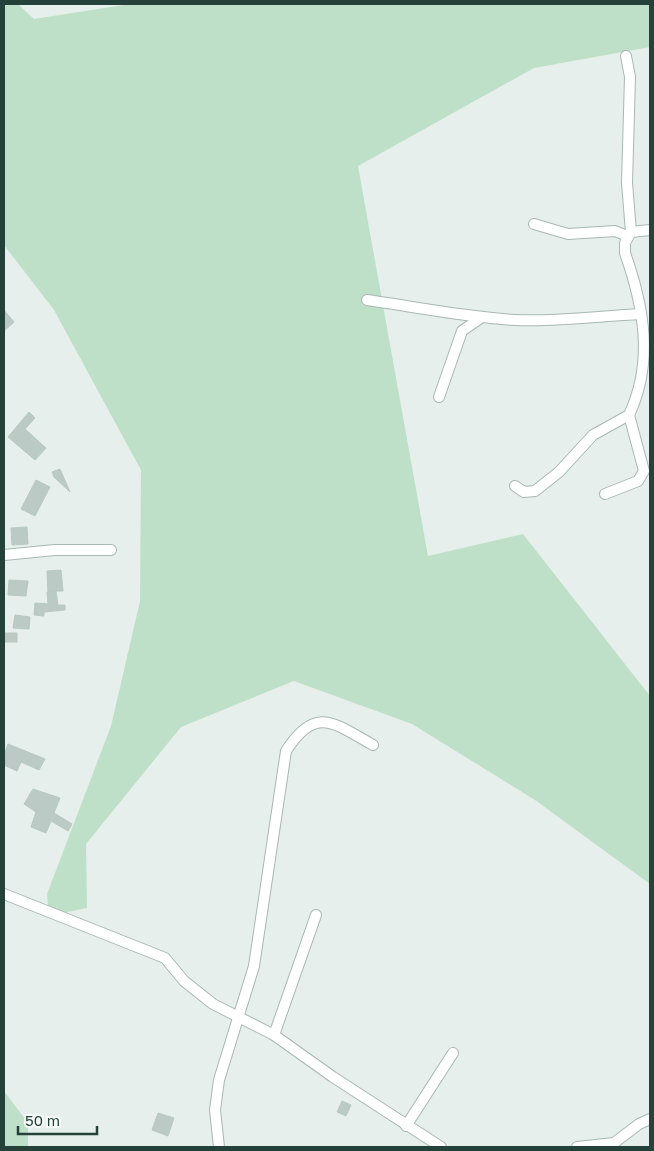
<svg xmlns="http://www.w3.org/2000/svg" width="654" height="1151" font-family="'Golos Text',sans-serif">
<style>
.green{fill:#bfe0c8}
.building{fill:#bbcac4;stroke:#b8c9c2}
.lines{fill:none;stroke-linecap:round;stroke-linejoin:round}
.street-casing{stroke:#a8b8b2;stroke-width:12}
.street{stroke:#fff;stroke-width:10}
</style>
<rect width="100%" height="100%" fill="#e6efeb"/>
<g class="green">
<path d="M4 4H18L34 19 130 4H650V47L534 68 358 166 428 556 523 534 650 696V884L535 800 412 724 294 681 181 727 86 844 87 908 49 916 47 894 111 726 140 601 141 470 54 310 4 245Z"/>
<path d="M4 1091 28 1123V1147H4Z"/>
</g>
<g class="building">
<path d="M4 310 14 322 4 331Z"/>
<path d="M29 412 35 418 25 429 46 448 35 460 8 437Z"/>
<path d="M60 469 70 492 54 477 52 472Z"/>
<path d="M36 480 50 487 35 516 21 509Z"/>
<path d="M27 527 28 544 12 545 11 528Z"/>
<path d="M61 570 63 591H56L58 605H65V610L44 612V616L34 615 35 603 48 604 47 592 55 591 48 592 47 571Z"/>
<path d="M9 580 28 581 26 596 8 595Z"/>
<path d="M15 615 30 617 29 629 13 628Z"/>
<rect x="4" y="633" width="13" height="9"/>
<path d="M8 744 45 759 39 770 21 762 17 771 4 765V755Z"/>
<path d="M33 789 60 798 54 813 72 824 68 831 51 821 46 833 31 827 36 812 24 804Z"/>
<path d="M342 1101 351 1105 346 1116 337 1112Z"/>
<path d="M158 1113 174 1118 168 1136 152 1130Z"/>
</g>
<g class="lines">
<defs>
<g id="street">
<path d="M626 56 630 77 627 183 631 232"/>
<path d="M534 224 568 234 615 231 627 236"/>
<path d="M367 300C416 307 465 317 515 320 557 322 599 316 641 314"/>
<path d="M439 397 462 331 482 317"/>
<path d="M515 486 524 492 535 491 559 472 593 435 629 415C654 362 644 307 625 253V243L631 232 650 230"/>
<path d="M605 494 638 481 644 471 629 415"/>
<path d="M4 555 55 550H111"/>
<path d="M4 894 165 958 184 981 213 1004 274 1035 333 1077 441 1147"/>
<path d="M274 1035 316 915"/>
<path d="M406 1126 453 1053"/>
<path d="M219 1147 215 1110 219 1080 254 966 286 751C316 704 335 724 373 745"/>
<path d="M577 1147 614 1143 639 1124 650 1119"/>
</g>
</defs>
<use href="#street" class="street-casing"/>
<use href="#street" class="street"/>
</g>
<rect width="654" height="1151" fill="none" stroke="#24423a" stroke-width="10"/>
<path d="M18 1126v8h79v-8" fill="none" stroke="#24423a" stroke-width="2.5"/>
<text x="25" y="1126" font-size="15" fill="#24423a" stroke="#f7fbf9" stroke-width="4" paint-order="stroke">50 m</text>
</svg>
